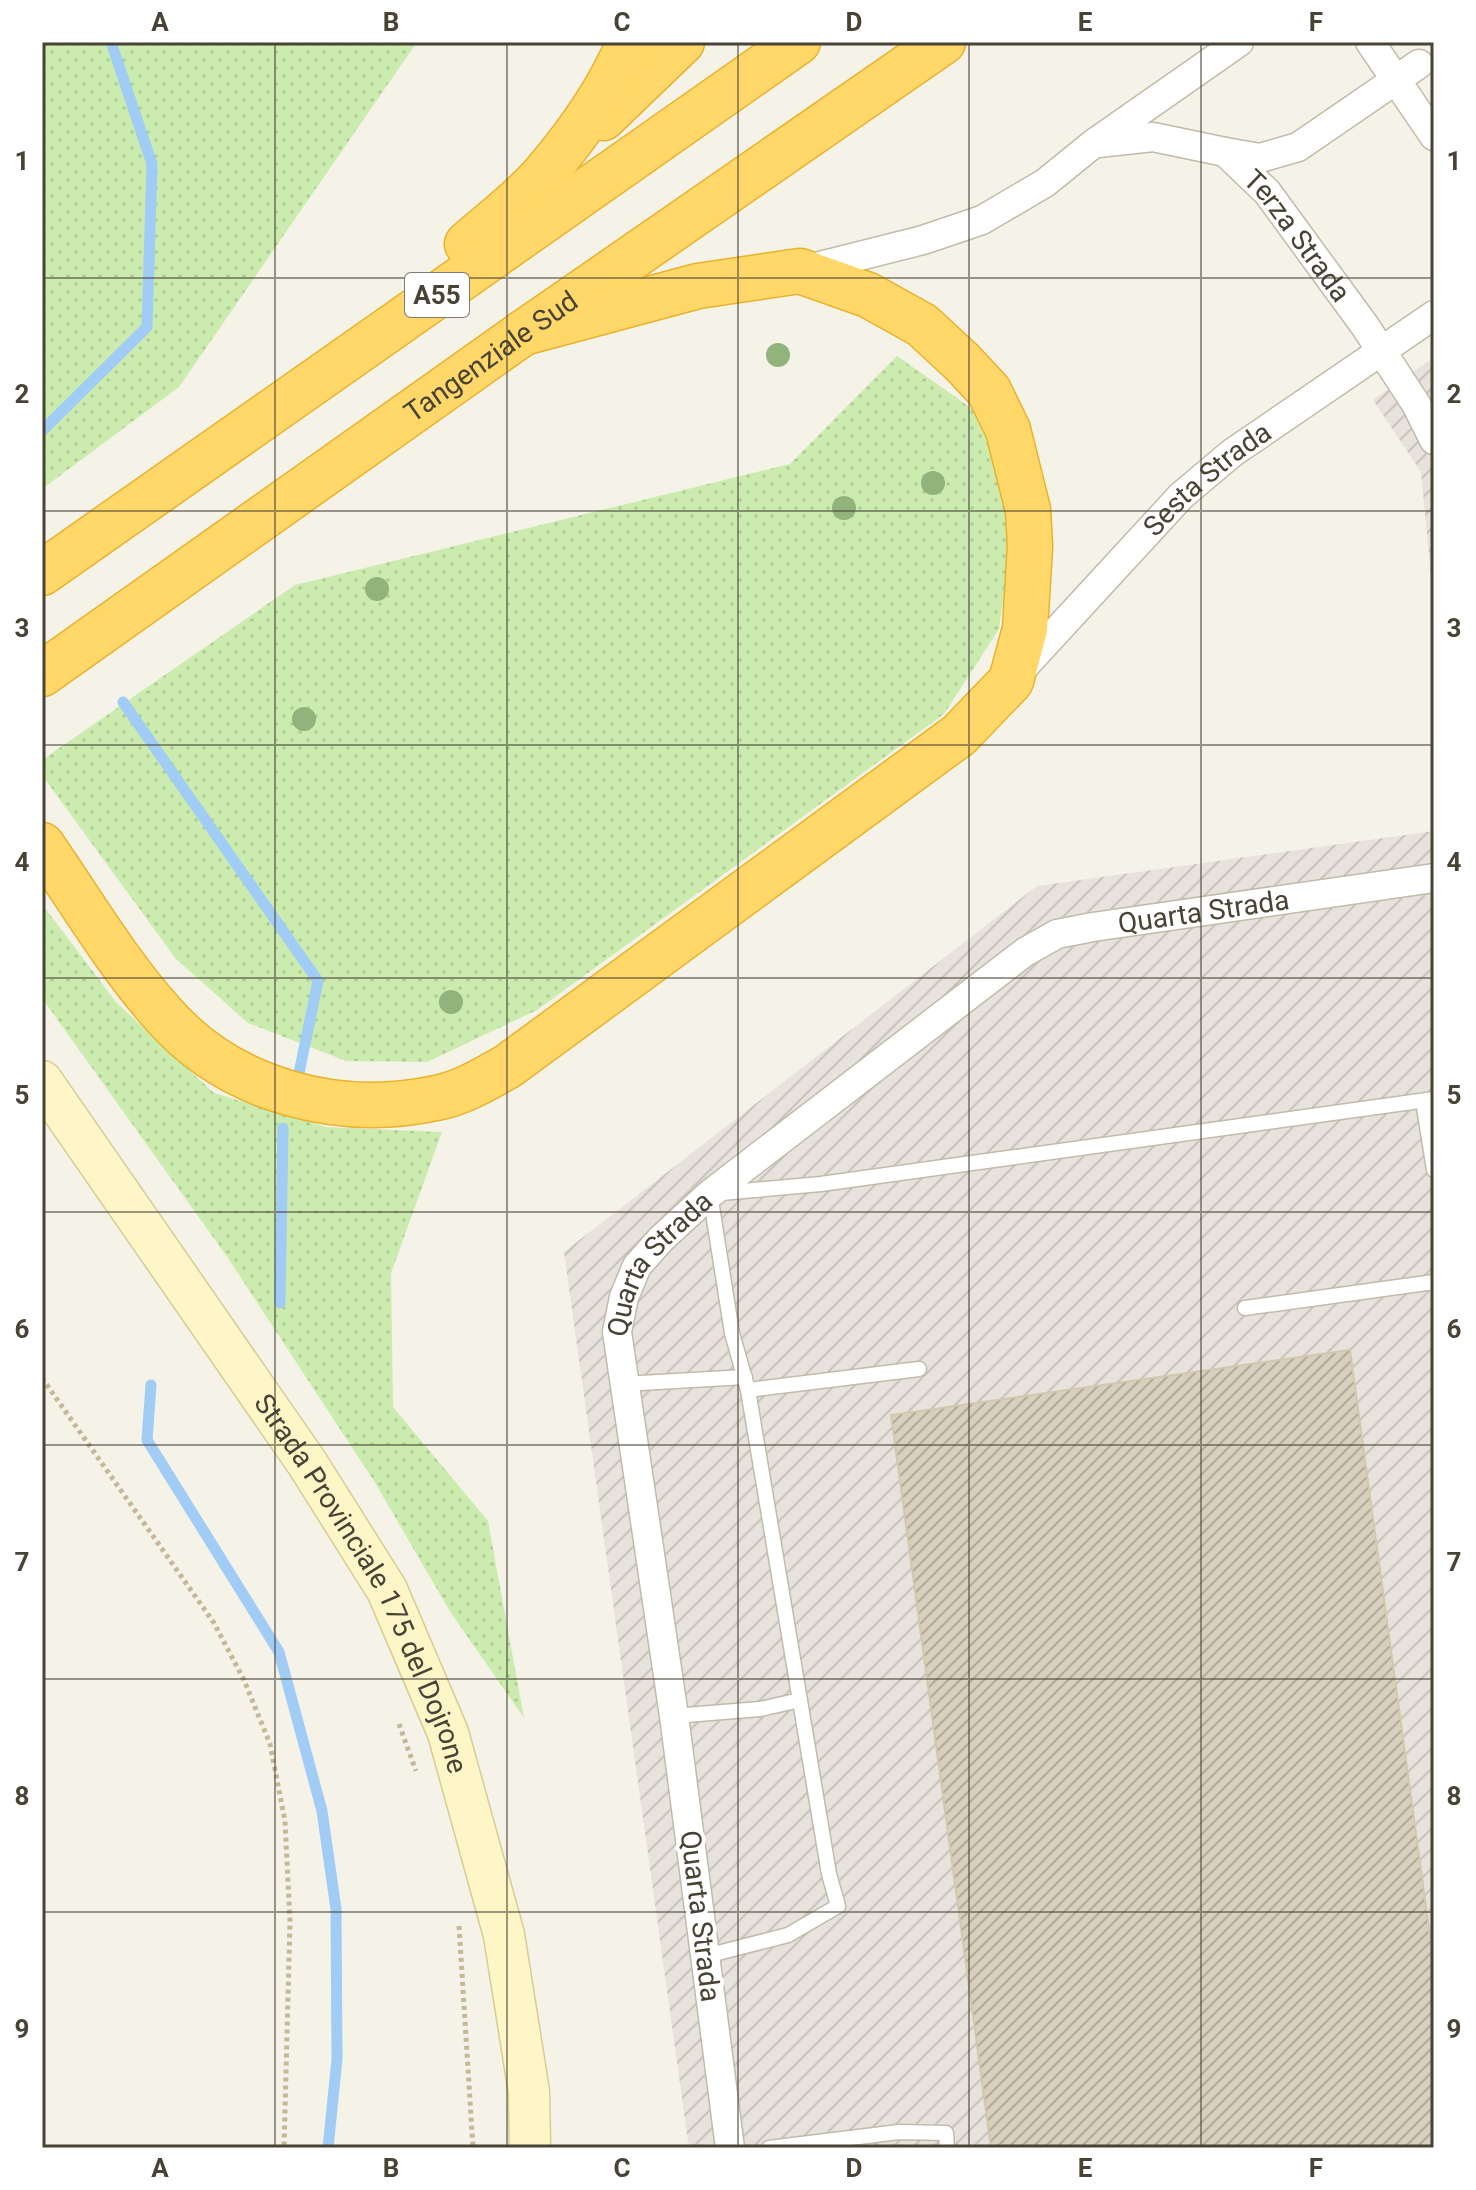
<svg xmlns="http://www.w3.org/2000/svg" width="1476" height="2190" font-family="Roboto,sans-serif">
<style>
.industrial{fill:url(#industrial-furrows)}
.grass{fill:url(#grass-dots)}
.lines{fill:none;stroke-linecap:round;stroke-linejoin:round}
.stream{stroke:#a0ccf6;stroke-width:11}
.building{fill:url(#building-hatch);stroke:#d3c8af;stroke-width:2}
.lane-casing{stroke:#c1bba9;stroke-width:17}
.street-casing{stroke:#c1bba9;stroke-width:31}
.secondary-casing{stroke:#d9cb94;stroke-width:43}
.highway-casing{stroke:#e9b22e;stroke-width:47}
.path{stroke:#c4b899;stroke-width:5;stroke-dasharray:4 4;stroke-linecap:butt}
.lane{stroke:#fff;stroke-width:14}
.street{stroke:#fff;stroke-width:28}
.secondary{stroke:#fff6c8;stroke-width:40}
.highway{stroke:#ffd869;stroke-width:44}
.tree{fill:#91b37c}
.grid{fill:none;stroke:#494336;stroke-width:2;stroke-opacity:0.55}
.labels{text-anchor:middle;stroke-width:8;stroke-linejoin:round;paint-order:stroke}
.shield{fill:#fff;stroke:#807b72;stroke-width:2}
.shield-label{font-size:26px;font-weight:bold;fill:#494336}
.street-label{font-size:28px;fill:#494336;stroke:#fff}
.neatline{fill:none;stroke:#494336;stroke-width:3}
.grid-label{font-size:26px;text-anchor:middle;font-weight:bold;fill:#494336}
</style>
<defs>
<pattern id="industrial-furrows" width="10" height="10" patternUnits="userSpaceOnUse" patternTransform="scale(2)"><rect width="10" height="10" fill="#e7e3dc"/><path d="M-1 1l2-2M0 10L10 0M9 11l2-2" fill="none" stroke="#c8c4bd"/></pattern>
<pattern id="grass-dots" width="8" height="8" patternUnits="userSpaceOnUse" patternTransform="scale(2)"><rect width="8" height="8" fill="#cbecae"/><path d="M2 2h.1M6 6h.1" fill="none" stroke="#b0cc96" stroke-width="1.8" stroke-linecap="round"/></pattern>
<pattern id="building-hatch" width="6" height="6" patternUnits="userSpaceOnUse" patternTransform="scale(2)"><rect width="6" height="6" fill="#d8cfbc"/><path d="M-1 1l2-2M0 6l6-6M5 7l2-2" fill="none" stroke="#b1aa9a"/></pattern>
</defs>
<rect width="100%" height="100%" fill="#f5f2e8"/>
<g class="industrial">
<path d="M1434 357V608L1421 472 1373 400Z"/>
<path d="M1434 831V2148H689L564 1252 1037 886Z"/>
</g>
<g class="grass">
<path d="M42 42H417L179 387 42 489Z"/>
<path d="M897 356 984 417 1013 531 999 629 944 714 537 1010 427 1062 346 1061 248 1023 176 959 42 775V760L295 585 790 464Z"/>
<path d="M42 904 116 1002 214 1093 326 1127 442 1132 391 1273 393 1407 488 1521 524 1718 451 1613 374 1481 228 1258 42 998Z"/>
</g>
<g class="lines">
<g class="stream">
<path d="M42 431 147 327 152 164 111 42"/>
<path d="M123 702 318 981 299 1073"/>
<path d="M280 1303 283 1128"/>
<path d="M151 1385 147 1440 279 1652 322 1811 336 1909 337 2059 328 2148"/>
</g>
</g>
<path class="building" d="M1350 1350 1434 1965V2148H991L891 1415Z"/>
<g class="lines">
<defs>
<g id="lane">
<path d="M1423 1101 1434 1170"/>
<path d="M1245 1308 1434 1282"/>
<path d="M623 1384 745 1377"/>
<path d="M748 1390 919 1369"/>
<path d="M674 1716 760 1709 800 1700"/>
<path d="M706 1956 788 1935 838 1906 829 1874 748 1390 732 1333 710 1194 821 1184 1434 1099"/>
<path d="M769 2148 899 2132 946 2133 947 2148"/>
</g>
<g id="street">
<path d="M1370 42 1434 136"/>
<path id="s1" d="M1098 143 1153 137 1225 152 1267 192 1365 326 1416 404 1434 440"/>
<path d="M1225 152 1260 158 1298 147 1419 64"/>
<path d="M804 270 923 240 982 220 1045 183 1093 144 1239 42"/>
<path id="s2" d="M1019 672 1181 496 1232 453 1434 315"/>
<path id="s3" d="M730 2148 674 1716 617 1332 624 1297 637 1266 661 1239 710 1194 1025 952 1057 934 1093 927 1434 878"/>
</g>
<g id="secondary">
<path id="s4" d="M42 1081 307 1463 387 1590 448 1733 504 1935 529 2092 530 2148"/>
</g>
<g id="highway">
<path d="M603 118 682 42"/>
<path d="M467 244C493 221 523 199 545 173 578 134 610 89 629 42"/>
<path d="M42 573 798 42"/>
<path id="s5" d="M42 674 523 333 943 42"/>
<path d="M42 845C81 901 117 963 163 1014 230 1091 338 1119 436 1098 462 1093 485 1079 508 1066L959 735 1011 681 1025 629 1030 546 1028 510 1008 430 989 391 962 362 922 325 868 295 800 271 698 286 523 333"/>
</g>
</defs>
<use href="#lane" class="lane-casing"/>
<use href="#street" class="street-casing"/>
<use href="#secondary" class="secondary-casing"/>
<use href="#highway" class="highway-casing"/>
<g class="path">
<path d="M42 1378 214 1623 244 1680 270 1744 285 1821 290 1921 284 2148"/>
<path d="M399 1724 416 1771"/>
<path d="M459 1926 473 2148"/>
</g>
<use href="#lane" class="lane"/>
<use href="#street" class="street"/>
<use href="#secondary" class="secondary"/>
<use href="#highway" class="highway"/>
</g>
<g class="tree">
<circle cx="778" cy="355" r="12"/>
<circle cx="933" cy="483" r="12"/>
<circle cx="844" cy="508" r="12"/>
<circle cx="377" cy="589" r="12"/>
<circle cx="304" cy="719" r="12"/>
<circle cx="451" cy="1002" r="12"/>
</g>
<path class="grid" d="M275 42V2148M507 42V2148M738 42V2148M969 42V2148M1201 42V2148M42 278H1434M42 511H1434M42 745H1434M42 978H1434M42 1212H1434M42 1445H1434M42 1679H1434M42 1912H1434"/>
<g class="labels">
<rect class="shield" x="405" y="273" width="64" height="44" rx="6"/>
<g class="shield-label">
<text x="437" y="304">A55</text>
</g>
<g class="street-label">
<text dy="10" stroke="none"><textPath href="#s1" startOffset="240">Terza Strada</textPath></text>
<text dy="10" stroke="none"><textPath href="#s5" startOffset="550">Tangenziale Sud</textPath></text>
<text dy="10" stroke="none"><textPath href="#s2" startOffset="270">Sesta Strada</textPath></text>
<text dy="10" stroke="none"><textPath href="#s3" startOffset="1578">Quarta Strada</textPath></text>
<text dy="10" stroke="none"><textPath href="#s3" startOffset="906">Quarta Strada</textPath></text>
<text dy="10" stroke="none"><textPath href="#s4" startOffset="598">Strada Provinciale 175 del Dojrone</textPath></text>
<text transform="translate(701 1916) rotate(83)" y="10">Quarta Strada</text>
</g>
</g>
<rect width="1476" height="2190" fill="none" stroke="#ffffff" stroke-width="88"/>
<rect x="44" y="44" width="1388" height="2102" class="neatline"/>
<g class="grid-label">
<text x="160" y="31">A</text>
<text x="391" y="31">B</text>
<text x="622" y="31">C</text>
<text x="854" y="31">D</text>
<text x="1085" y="31">E</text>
<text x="1316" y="31">F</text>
<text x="22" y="170">1</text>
<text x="1454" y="170">1</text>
<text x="22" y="403">2</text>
<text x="1454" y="403">2</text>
<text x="22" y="637">3</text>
<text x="1454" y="637">3</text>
<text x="22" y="871">4</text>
<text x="1454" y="871">4</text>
<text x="22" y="1104">5</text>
<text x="1454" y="1104">5</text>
<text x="22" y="1338">6</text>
<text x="1454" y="1338">6</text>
<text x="22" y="1571">7</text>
<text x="1454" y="1571">7</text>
<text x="22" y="1805">8</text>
<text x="1454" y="1805">8</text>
<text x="22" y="2038">9</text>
<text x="1454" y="2038">9</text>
<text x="160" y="2177">A</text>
<text x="391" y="2177">B</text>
<text x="622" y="2177">C</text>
<text x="854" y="2177">D</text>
<text x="1085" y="2177">E</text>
<text x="1316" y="2177">F</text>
</g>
</svg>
